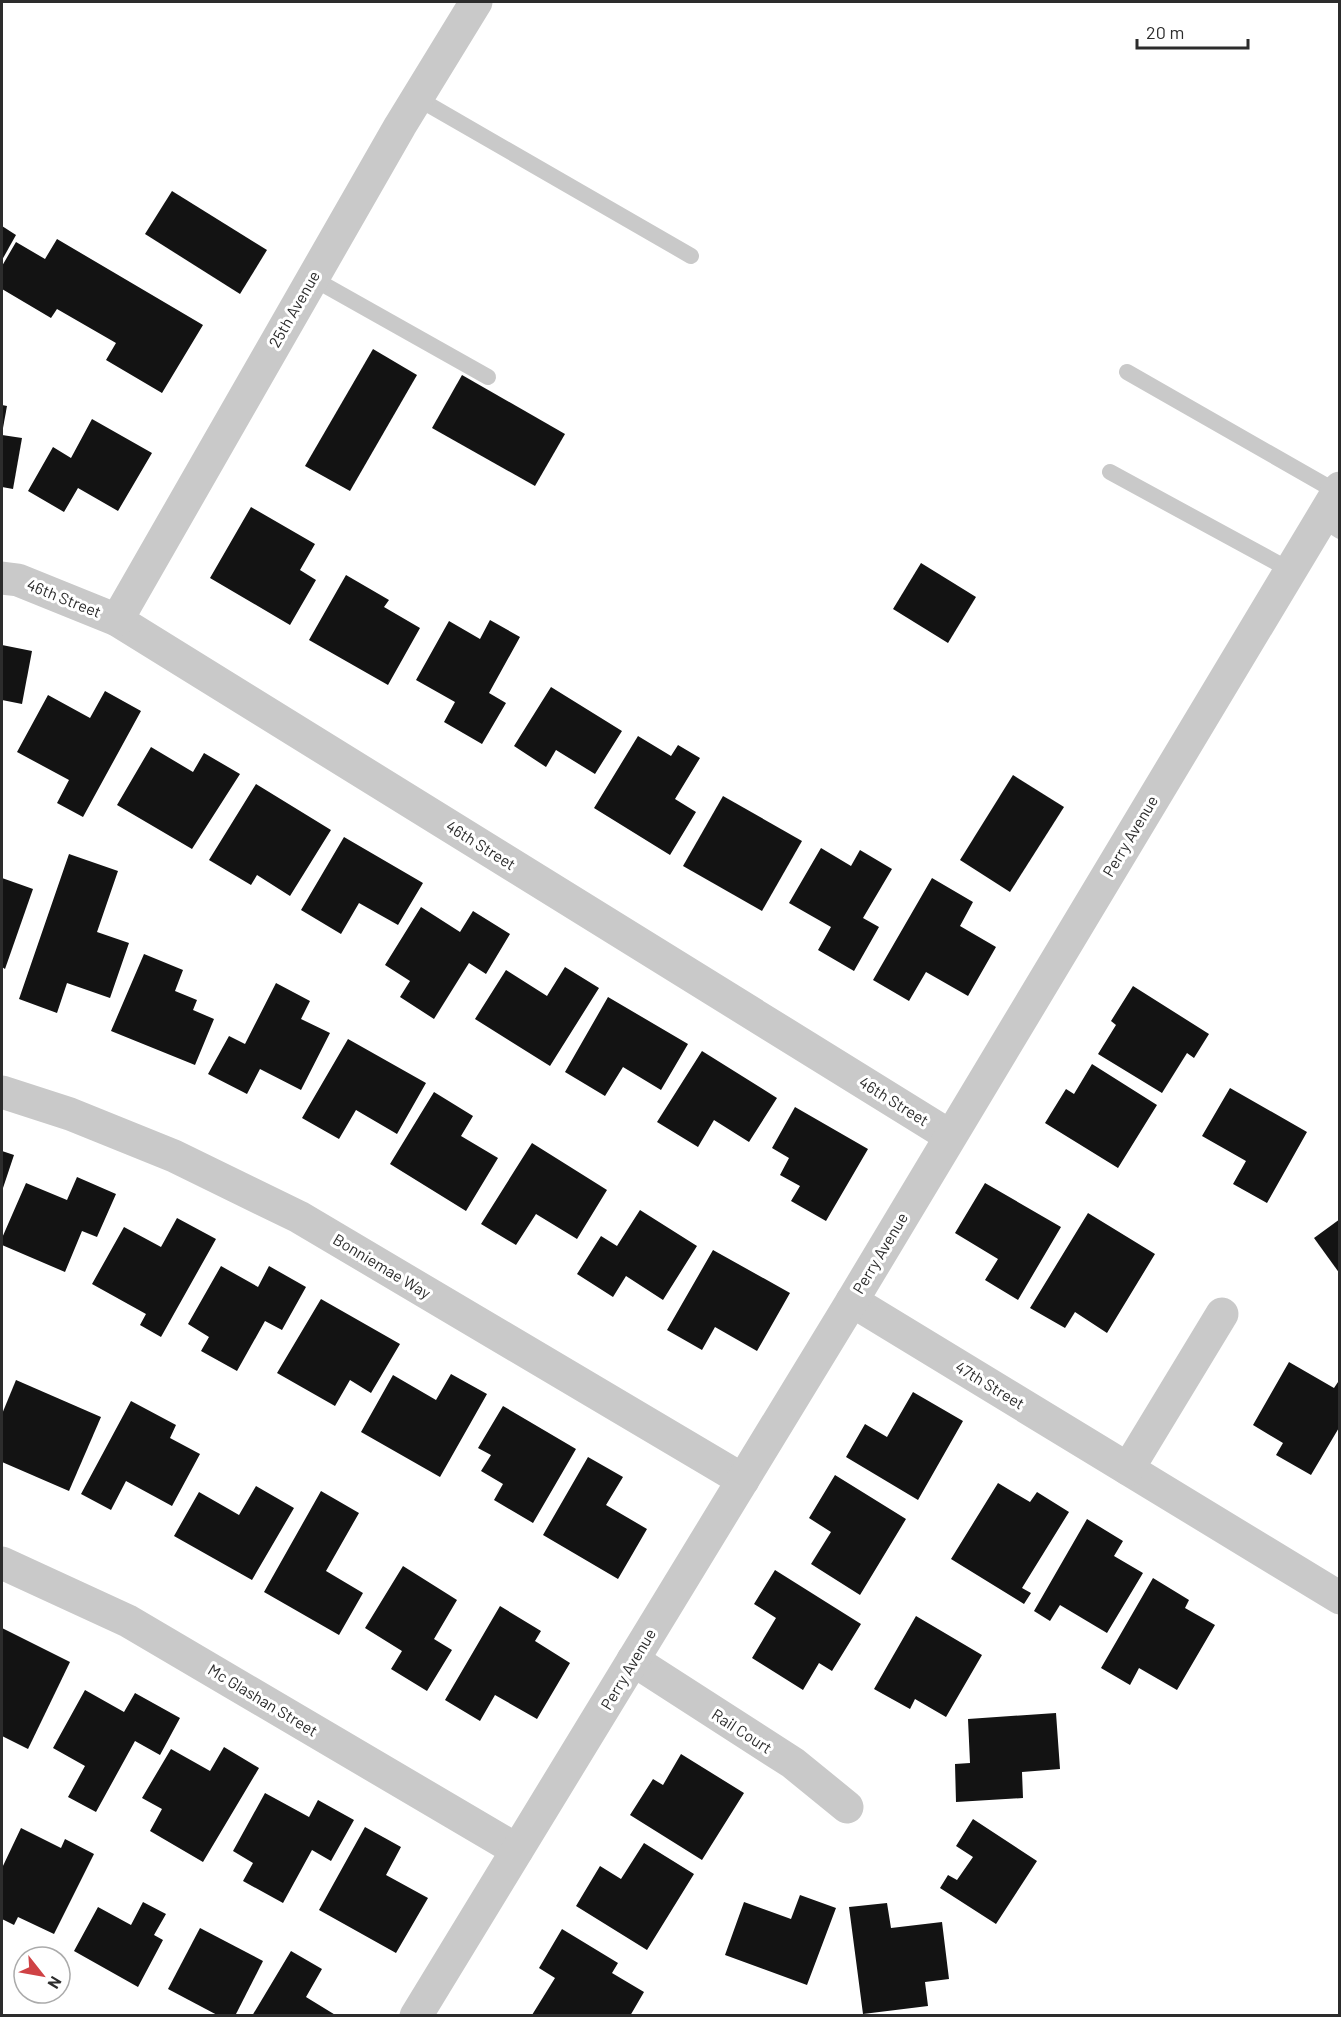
<svg xmlns="http://www.w3.org/2000/svg" width="1341" height="2017" font-family="Barlow,sans-serif">
<style>
.building{fill:#131313}
.lines{fill:none;stroke-linecap:round;stroke-linejoin:round}
.lane{stroke:#c9c9c9;stroke-width:16}
.street{stroke:#c9c9c9;stroke-width:33}
.labels{text-anchor:middle;stroke-width:6;stroke-linejoin:round;paint-order:stroke}
.street-label{font-size:16px;fill:#2c2c2c;stroke:#fff}
</style>
<rect width="100%" height="100%" fill="#fff"/>
<g class="building">
<path d="M172 191 267 250 240 294 145 234Z"/>
<path d="M2 226 16 235 2 260Z"/>
<path d="M57 239 203 325 162 393 106 360 116 343 57 309 51 318 2 289V266L16 242 45 259Z"/>
<path d="M373 349 417 375 350 491 305 466Z"/>
<path d="M462 375 565 434 535 486 432 428Z"/>
<path d="M2 405 7 406 3 428H2Z"/>
<path d="M92 419 152 453 118 511 78 488 64 512 28 491 53 447 71 458Z"/>
<path d="M2 435 22 438 13 489 2 487Z"/>
<path d="M251 507 315 544 300 570 316 580 290 625 210 578Z"/>
<path d="M921 563 976 597 948 643 893 609Z"/>
<path d="M346 575 389 600 384 607 420 628 388 685 309 640Z"/>
<path d="M490 620 520 637 489 693 506 703 482 744 444 722 455 702 416 680 449 621 480 639Z"/>
<path d="M2 645 32 651 22 704 2 700Z"/>
<path d="M551 687 622 731 595 774 556 750 546 767 514 746Z"/>
<path d="M105 691 141 711 83 817 57 803 69 780 17 752 48 695 90 718Z"/>
<path d="M638 736 671 756 678 745 700 758 675 799 696 812 670 855 594 808Z"/>
<path d="M151 747 193 772 204 753 240 774 192 849 117 805Z"/>
<path d="M1013 775 1064 807 1010 892 960 860Z"/>
<path d="M256 784 331 830 290 896 257 875 251 885 209 860Z"/>
<path d="M723 796 802 841 762 911 683 866Z"/>
<path d="M344 837 423 883 398 925 359 903 341 934 301 910Z"/>
<path d="M821 848 851 866 860 850 892 869 863 918 879 927 854 971 818 950 831 927 789 903Z"/>
<path d="M69 854 118 871 97 932 129 943 110 998 67 983 57 1013 19 999Z"/>
<path d="M2 878 33 889 5 969 2 967Z"/>
<path d="M932 878 973 902 960 926 996 947 968 996 926 972 909 1001 873 980Z"/>
<path d="M421 907 460 932 473 911 510 934 486 974 469 963 434 1019 400 997 410 981 385 965Z"/>
<path d="M144 954 183 970 175 991 197 1000 193 1010 214 1019 195 1065 111 1031Z"/>
<path d="M565 967 599 988 550 1066 475 1019 506 970 547 996Z"/>
<path d="M276 983 310 1001 301 1019 330 1033 301 1090 260 1069 247 1094 208 1074 229 1036 245 1044Z"/>
<path d="M1133 986 1209 1034 1194 1058 1187 1053 1162 1093 1098 1054 1116 1025 1111 1021Z"/>
<path d="M608 997 688 1044 661 1090 623 1067 605 1096 565 1072Z"/>
<path d="M348 1039 426 1083 397 1134 356 1110 339 1139 302 1118Z"/>
<path d="M702 1051 777 1098 749 1142 714 1120 698 1147 657 1122Z"/>
<path d="M1092 1064 1157 1105 1118 1168 1045 1123 1066 1089 1074 1094Z"/>
<path d="M1230 1088 1307 1132 1267 1203 1233 1184 1246 1161 1202 1136Z"/>
<path d="M434 1092 473 1116 461 1136 498 1158 466 1211 390 1164Z"/>
<path d="M795 1107 868 1149 826 1221 791 1201 800 1186 780 1175 789 1158 772 1148Z"/>
<path d="M532 1143 607 1190 577 1239 536 1214 516 1245 481 1224Z"/>
<path d="M2 1151 14 1155 2 1191Z"/>
<path d="M77 1177 116 1194 97 1237 82 1231 65 1272 2 1245V1238L26 1183 67 1200Z"/>
<path d="M985 1183 1061 1227 1018 1300 985 1280 998 1259 955 1233Z"/>
<path d="M640 1210 697 1246 663 1300 626 1276 613 1297 577 1274 601 1236 617 1246Z"/>
<path d="M1088 1213 1155 1254 1107 1333 1075 1312 1065 1328 1030 1308Z"/>
<path d="M177 1218 216 1239 161 1337 140 1325 146 1314 92 1284 124 1227 161 1247Z"/>
<path d="M1340 1219V1274L1314 1238Z"/>
<path d="M713 1250 790 1293 757 1351 715 1327 702 1350 667 1330Z"/>
<path d="M221 1266 258 1287 269 1266 306 1287 282 1330 265 1321 237 1371 201 1351 209 1337 188 1324Z"/>
<path d="M321 1299 400 1344 371 1393 350 1380 335 1406 277 1373Z"/>
<path d="M1289 1362 1334 1388 1340 1379V1426L1311 1475 1276 1455 1283 1443 1253 1425Z"/>
<path d="M451 1374 487 1394 440 1477 361 1432 393 1375 436 1400Z"/>
<path d="M16 1380 101 1417 69 1491 2 1462V1414Z"/>
<path d="M913 1392 963 1421 918 1500 846 1457 865 1424 887 1437Z"/>
<path d="M131 1401 176 1425 170 1438 200 1454 172 1506 126 1481 111 1510 81 1494Z"/>
<path d="M503 1406 576 1449 533 1523 494 1500 503 1484 481 1471 491 1455 478 1448Z"/>
<path d="M588 1457 623 1477 606 1505 647 1529 618 1579 543 1535Z"/>
<path d="M835 1475 906 1519 860 1595 811 1564 831 1532 809 1518Z"/>
<path d="M998 1483 1030 1502 1037 1492 1069 1512 1022 1588 1031 1593 1024 1604 951 1559Z"/>
<path d="M256 1486 294 1508 252 1580 174 1536 199 1492 239 1515Z"/>
<path d="M321 1491 359 1513 326 1571 363 1593 339 1635 264 1592Z"/>
<path d="M1087 1519 1123 1541 1114 1556 1143 1573 1107 1633 1060 1605 1050 1621 1034 1611Z"/>
<path d="M403 1566 457 1600 434 1639 452 1650 427 1691 391 1669 402 1651 365 1628Z"/>
<path d="M775 1570 861 1624 832 1671 819 1663 803 1690 752 1658 776 1618 754 1604Z"/>
<path d="M1153 1578 1189 1600 1185 1608 1215 1625 1177 1690 1139 1668 1130 1685 1101 1668Z"/>
<path d="M500 1606 541 1631 535 1641 570 1663 537 1719 495 1695 480 1721 445 1700Z"/>
<path d="M916 1616 982 1655 946 1717 915 1699 910 1709 874 1689Z"/>
<path d="M2 1628 70 1662 28 1749 2 1736Z"/>
<path d="M85 1690 124 1712 135 1693 180 1718 160 1755 135 1741 96 1812 68 1797 85 1766 53 1748Z"/>
<path d="M1056 1713 1060 1769 1022 1772 1023 1798 956 1802 955 1764 970 1763 968 1719Z"/>
<path d="M224 1747 259 1768 203 1862 150 1831 162 1809 142 1798 171 1749 210 1771Z"/>
<path d="M681 1754 744 1793 702 1860 630 1815 653 1779 663 1785Z"/>
<path d="M265 1793 309 1817 318 1800 354 1820 331 1861 312 1850 283 1903 243 1881 253 1863 233 1851Z"/>
<path d="M973 1819 1037 1861 996 1924 940 1888 948 1875 957 1880 973 1857 956 1846Z"/>
<path d="M365 1827 401 1847 386 1875 428 1898 396 1953 319 1910Z"/>
<path d="M21 1828 61 1848 65 1839 94 1854 54 1934 18 1917 14 1925 2 1919V1868Z"/>
<path d="M644 1843 694 1874 647 1950 576 1906 600 1866 621 1879Z"/>
<path d="M800 1895 836 1908 807 1985 725 1955 744 1902 791 1919Z"/>
<path d="M143 1902 166 1914 154 1935 163 1940 138 1987 74 1951 98 1907 131 1925Z"/>
<path d="M887 1903 891 1928 942 1922 949 1979 925 1982 928 2006 863 2014 849 1907Z"/>
<path d="M200 1928 263 1961 235 2016H219L168 1989Z"/>
<path d="M562 1929 618 1963 612 1973 644 1992 630 2016 532 2015 555 1978 539 1968Z"/>
<path d="M291 1951 322 1969 306 1997 337 2016H252Z"/>
</g>
<g class="lines">
<g class="lane">
<path d="M417 98 691 256"/>
<path d="M312 278 488 377"/>
<path d="M1127 372 1337 492"/>
<path d="M1110 472 1290 570"/>
<path d="M1321 519 1340 531"/>
</g>
<g class="street">
<path d="M2 578 18 580 117 620 950 1136"/>
<path d="M117 620 400 126 476 2"/>
<path d="M2 1092 70 1114 174 1156 299 1217 743 1480"/>
<path d="M852 1301 1340 1598"/>
<path d="M1128 1469 1222 1314"/>
<path d="M2 1563 128 1621 517 1850"/>
<path d="M633 1660 793 1763 847 1807"/>
<path d="M416 2016 852 1301 1340 488"/>
</g>
</g>
<g class="labels">
<g class="street-label">
<text transform="translate(294 309) rotate(-60)" y="6">25th Avenue</text>
<text transform="translate(64 598) rotate(22)" y="6">46th Street</text>
<text transform="translate(1130 836) rotate(-59)" y="6">Perry Avenue</text>
<text transform="translate(481 845) rotate(32)" y="6">46th Street</text>
<text transform="translate(894 1101) rotate(32)" y="6">46th Street</text>
<text transform="translate(880 1253) rotate(-59)" y="6">Perry Avenue</text>
<text transform="translate(382 1266) rotate(31)" y="6">Bonniemae Way</text>
<text transform="translate(990 1385) rotate(31)" y="6">47th Street</text>
<text transform="translate(628 1669) rotate(-59)" y="6">Perry Avenue</text>
<text transform="translate(263 1700) rotate(31)" y="6">Mc Glashan Street</text>
<text transform="translate(742 1731) rotate(33)" y="6">Rail Court</text>
</g>
</g>
<rect width="1341" height="2017" fill="none" stroke="#2c2c2c" stroke-width="6"/>
<g transform="translate(42 1975) rotate(121)"><circle r="28" fill="#ffffff" stroke="#ababab" stroke-width="1.5"/>
<path d="M0-4.5L10 22L0 15L-10 22Z" fill="#cf4245"/>
<text y="-9" font-size="16" font-weight="bold" text-anchor="middle" fill="#2c2c2c">N</text>
</g>
<path d="M1137 39v9h111v-9" fill="none" stroke="#2c2c2c" stroke-width="3"/>
<text x="1146" y="39" font-size="18" fill="#2c2c2c" stroke="#ffffff" stroke-width="4.5" paint-order="stroke">20 m</text>
</svg>
